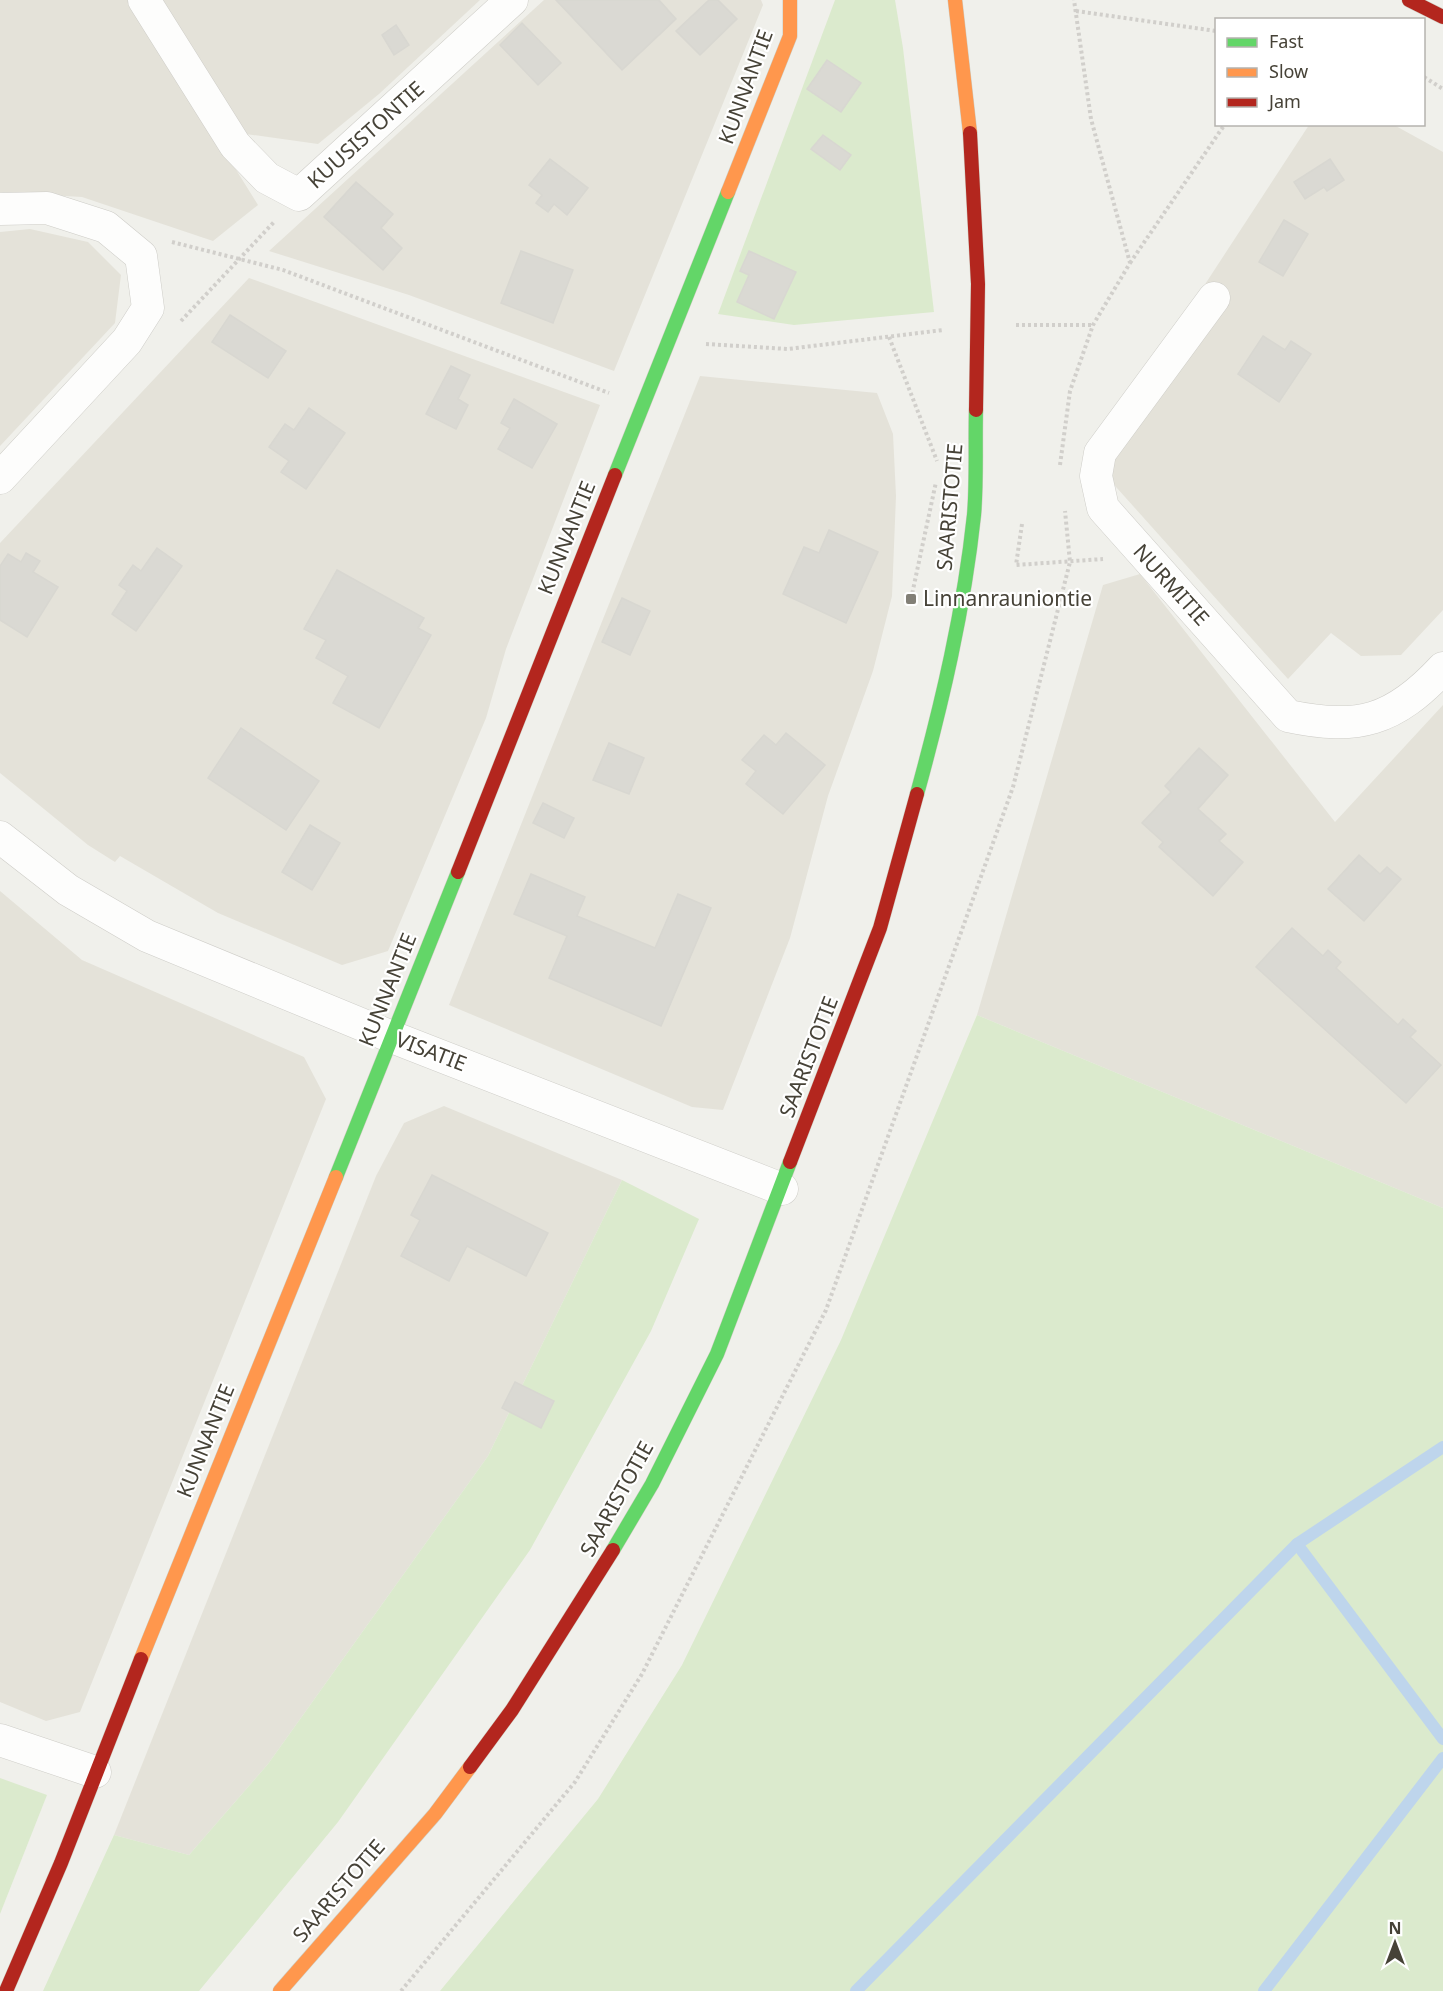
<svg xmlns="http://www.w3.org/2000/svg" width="1443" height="1991" font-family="'Noto Sans',sans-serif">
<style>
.residential{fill:#e4e2d9}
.green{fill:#dbeacd}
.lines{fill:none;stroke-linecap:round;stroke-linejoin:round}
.stream{stroke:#bed5ec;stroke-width:12}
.building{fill:#dad9d3;stroke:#d8d7d1;stroke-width:1.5}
.street-casing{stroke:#cecdc8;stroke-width:33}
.fast-casing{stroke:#cecdc2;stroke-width:15}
.slow-casing{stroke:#cecdc2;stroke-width:15}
.jam-casing{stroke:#cecdc2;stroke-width:15}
.path{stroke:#d1cfcb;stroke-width:4;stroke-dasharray:3 3;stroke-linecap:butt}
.street{stroke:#fdfdfc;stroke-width:32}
.fast{stroke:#63d668;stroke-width:14}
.slow{stroke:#ff974d;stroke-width:14}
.jam{stroke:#b3261e;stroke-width:14}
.poi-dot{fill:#827f76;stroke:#fff;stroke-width:2}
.labels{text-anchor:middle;stroke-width:4.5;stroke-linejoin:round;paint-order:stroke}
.street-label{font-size:21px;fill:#464237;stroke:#fff}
.poi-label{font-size:21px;fill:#464237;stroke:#fff;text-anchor:start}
</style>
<rect width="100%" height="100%" fill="#f0f0eb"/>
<g class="residential">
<path d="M0 0H130L258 205 213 241 82 197 0 192Z"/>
<path d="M161 0H480L379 94 318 144 246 134Z"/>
<path d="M544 0H761L763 5 614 371 409 295 269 251Z"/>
<path d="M1309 125H1394L1443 152V610L1401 655 1361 656 1331 633 1288 679 1091 459Z"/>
<path d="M30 229 88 242 121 275 115 323 0 446V232Z"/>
<path d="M249 278 600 405 506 649 486 718 388 951 342 965 218 913 120 856 115 862 88 845 0 773V543Z"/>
<path d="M700 376 877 393 893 434 896 496 892 596 873 671 828 796 790 938 723 1110 692 1107 449 1005Z"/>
<path d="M1140 574 1335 822 1443 705V1208L977 1015 1103 585Z"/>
<path d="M0 891 82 960 304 1057 326 1099 80 1712 46 1721 0 1702Z"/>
<path d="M444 1106 622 1180 488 1456 268 1764 189 1855 114 1835 376 1176 404 1123Z"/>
</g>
<g class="green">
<path d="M835 0H895L903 48 934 312 794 325 718 314Z"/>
<path d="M977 1015 1443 1208V1991H440L598 1799 682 1665 841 1340Z"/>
<path d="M622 1180 699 1219 651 1331 530 1550 338 1822 199 1991H43L114 1835 189 1855 268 1764 488 1456Z"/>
<path d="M0 1778 47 1795 0 1914Z"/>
</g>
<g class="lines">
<g class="stream">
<path d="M1297 1544 1443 1739"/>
<path d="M856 1991 1297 1544 1443 1447"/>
<path d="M1264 1991 1443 1758"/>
</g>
</g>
<g class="building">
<path d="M556 0H659L676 19 622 70Z"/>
<path d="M709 0H718L737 19 700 55 676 31Z"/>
<path d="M522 23 561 63 538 85 500 45Z"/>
<path d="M396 25 409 45 394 55 382 35Z"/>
<path d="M827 60 861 83 841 112 807 89Z"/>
<path d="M823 135 851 155 840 170 811 149Z"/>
<path d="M550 159 588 188 567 215 554 204 548 212 536 203 542 195 529 185Z"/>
<path d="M1330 159 1344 180 1327 191 1324 187 1305 199 1294 182Z"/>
<path d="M356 182 393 214 381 228 402 248 383 270 324 217Z"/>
<path d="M1284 220 1308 234 1283 276 1259 262Z"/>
<path d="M521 251 573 270 553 323 501 303Z"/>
<path d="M749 251 796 272 774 319 737 302 749 275 740 271Z"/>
<path d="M230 315 286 351 268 378 212 342Z"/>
<path d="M1263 336 1285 350 1291 341 1311 354 1279 402 1238 374Z"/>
<path d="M451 366 470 375 458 399 468 405 456 429 426 414Z"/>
<path d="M514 399 557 424 532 468 498 449 510 428 501 423Z"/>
<path d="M309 408 345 433 306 489 281 472 289 461 269 447 285 424 294 430Z"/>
<path d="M829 530 878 552 846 623 783 594 804 547 819 553Z"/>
<path d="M157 548 182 566 136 631 112 614 127 591 119 585 133 565 141 571Z"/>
<path d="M26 553 40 561 33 572 58 587 27 637 0 620V566L8 554 21 562Z"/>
<path d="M337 570 424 618 418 628 431 635 379 728 333 703 348 676 316 658 326 640 304 629Z"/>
<path d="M622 598 650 611 630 655 602 642Z"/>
<path d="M241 728 319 781 286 830 208 778Z"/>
<path d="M786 733 825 765 783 814 746 784 756 771 742 760 764 735 776 745Z"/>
<path d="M609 743 644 758 629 794 593 780Z"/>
<path d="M1199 748 1228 775 1198 809 1226 834 1219 841 1243 862 1213 896 1159 847 1163 842 1142 823 1171 792 1165 786Z"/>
<path d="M543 803 574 818 564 838 533 823Z"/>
<path d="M310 825 340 843 312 890 282 872Z"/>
<path d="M1359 855 1380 874 1387 867 1401 879 1364 921 1328 889Z"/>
<path d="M531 874 585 897 577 916 655 948 678 894 711 908 661 1026 549 978 567 936 514 914Z"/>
<path d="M1292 928 1323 956 1328 950 1341 962 1336 968 1398 1025 1403 1019 1416 1031 1410 1037 1441 1065 1406 1103 1256 967Z"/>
<path d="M432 1175 548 1233 526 1276 467 1246 449 1281 401 1256 420 1220 411 1215Z"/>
<path d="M515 1382 554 1401 541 1428 502 1408Z"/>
</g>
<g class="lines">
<defs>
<g id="street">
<path d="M144 0 235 145 267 178 299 195 512 0"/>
<path d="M0 209 47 208 106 227 141 256 148 308 127 341 0 478"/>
<path d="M1214 298 1100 453 1096 476 1103 508 1288 716C1358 731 1394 721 1443 668"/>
<path d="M0 837 68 890 147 936 392 1037 782 1189"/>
<path d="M0 1740 95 1772"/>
</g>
<g id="fast">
<path d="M615 475 728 192"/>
<path d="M917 794C942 703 964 610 974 515 977 481 975 444 976 410"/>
<path d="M336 1177 458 872"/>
<path d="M613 1550 652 1484 717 1354 790 1162"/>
</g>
<g id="slow">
<path d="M955 0 970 133"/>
<path d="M728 192 790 36V0"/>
<path d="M141 1659 336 1177"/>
<path d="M280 1991 435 1814 470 1767"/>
</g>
<g id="jam">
<path d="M1409 0 1443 17"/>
<path d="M970 133 978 284 976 410"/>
<path d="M458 872 615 475"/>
<path d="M790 1162 880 928 917 794"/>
<path d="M470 1767 512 1710 613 1550"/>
<path d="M6 1991 61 1863 141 1659"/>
</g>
</defs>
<use href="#street" class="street-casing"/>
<use href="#fast" class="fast-casing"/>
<use href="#slow" class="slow-casing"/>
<use href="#jam" class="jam-casing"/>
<g class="path">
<path d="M1076 11 1216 31"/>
<path d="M1424 77 1443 89"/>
<path d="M172 242 283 270 609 393"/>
<path d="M1130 263 1225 124"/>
<path d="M181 321 274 222"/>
<path d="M1016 325H1093"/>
<path d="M889 337 937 461"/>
<path d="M706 344 788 349 943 330"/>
<path d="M1060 465 1070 391 1093 325 1130 263 1091 119 1074 0"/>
<path d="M1022 524 1016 565 1103 559"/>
<path d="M911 599 936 482"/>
<path d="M401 1991 575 1782 642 1674 826 1310 1013 787 1070 562 1065 511"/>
</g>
<use href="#street" class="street"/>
<use href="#fast" class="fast"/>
<use href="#slow" class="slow"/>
<use href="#jam" class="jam"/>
</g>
<rect class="poi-dot" x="905" y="593" width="12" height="12" rx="3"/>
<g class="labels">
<g class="street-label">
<text transform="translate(746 87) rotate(-70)" y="7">KUNNANTIE</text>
<text transform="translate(366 135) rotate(-42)" y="7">KUUSISTONTIE</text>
<text transform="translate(950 507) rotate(-85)" y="7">SAARISTOTIE</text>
<text transform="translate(567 538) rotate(-68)" y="7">KUNNANTIE</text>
<text transform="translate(1171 585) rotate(48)" y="7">NURMITIE</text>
<text transform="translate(388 990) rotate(-68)" y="7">KUNNANTIE</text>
<text transform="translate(431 1052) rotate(21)" y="7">VISATIE</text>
<text transform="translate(809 1057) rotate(-69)" y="7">SAARISTOTIE</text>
<text transform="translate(206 1441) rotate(-68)" y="7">KUNNANTIE</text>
<text transform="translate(617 1499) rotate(-61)" y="7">SAARISTOTIE</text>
<text transform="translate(339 1891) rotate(-49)" y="7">SAARISTOTIE</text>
</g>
<g class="poi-label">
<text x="923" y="606">Linnanrauniontie</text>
</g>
</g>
<rect x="1215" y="18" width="210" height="108" fill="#ffffff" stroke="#b5b3af" stroke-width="1.5"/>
<rect x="1227" y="38" width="30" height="9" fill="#63d668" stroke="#b5b3af" stroke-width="1.5"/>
<text x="1269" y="48" font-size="18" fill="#464237">Fast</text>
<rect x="1227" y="68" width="30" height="9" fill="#ff974d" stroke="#b5b3af" stroke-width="1.5"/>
<text x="1269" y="78" font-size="18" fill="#464237">Slow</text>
<rect x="1227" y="98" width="30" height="9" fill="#b3261e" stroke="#b5b3af" stroke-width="1.5"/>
<text x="1269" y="108" font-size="18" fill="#464237">Jam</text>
<g transform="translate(1395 1943)" stroke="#ffffff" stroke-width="4.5" paint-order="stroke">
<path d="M0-4.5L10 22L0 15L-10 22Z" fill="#464237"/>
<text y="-9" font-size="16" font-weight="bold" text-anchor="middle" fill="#464237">N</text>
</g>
</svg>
